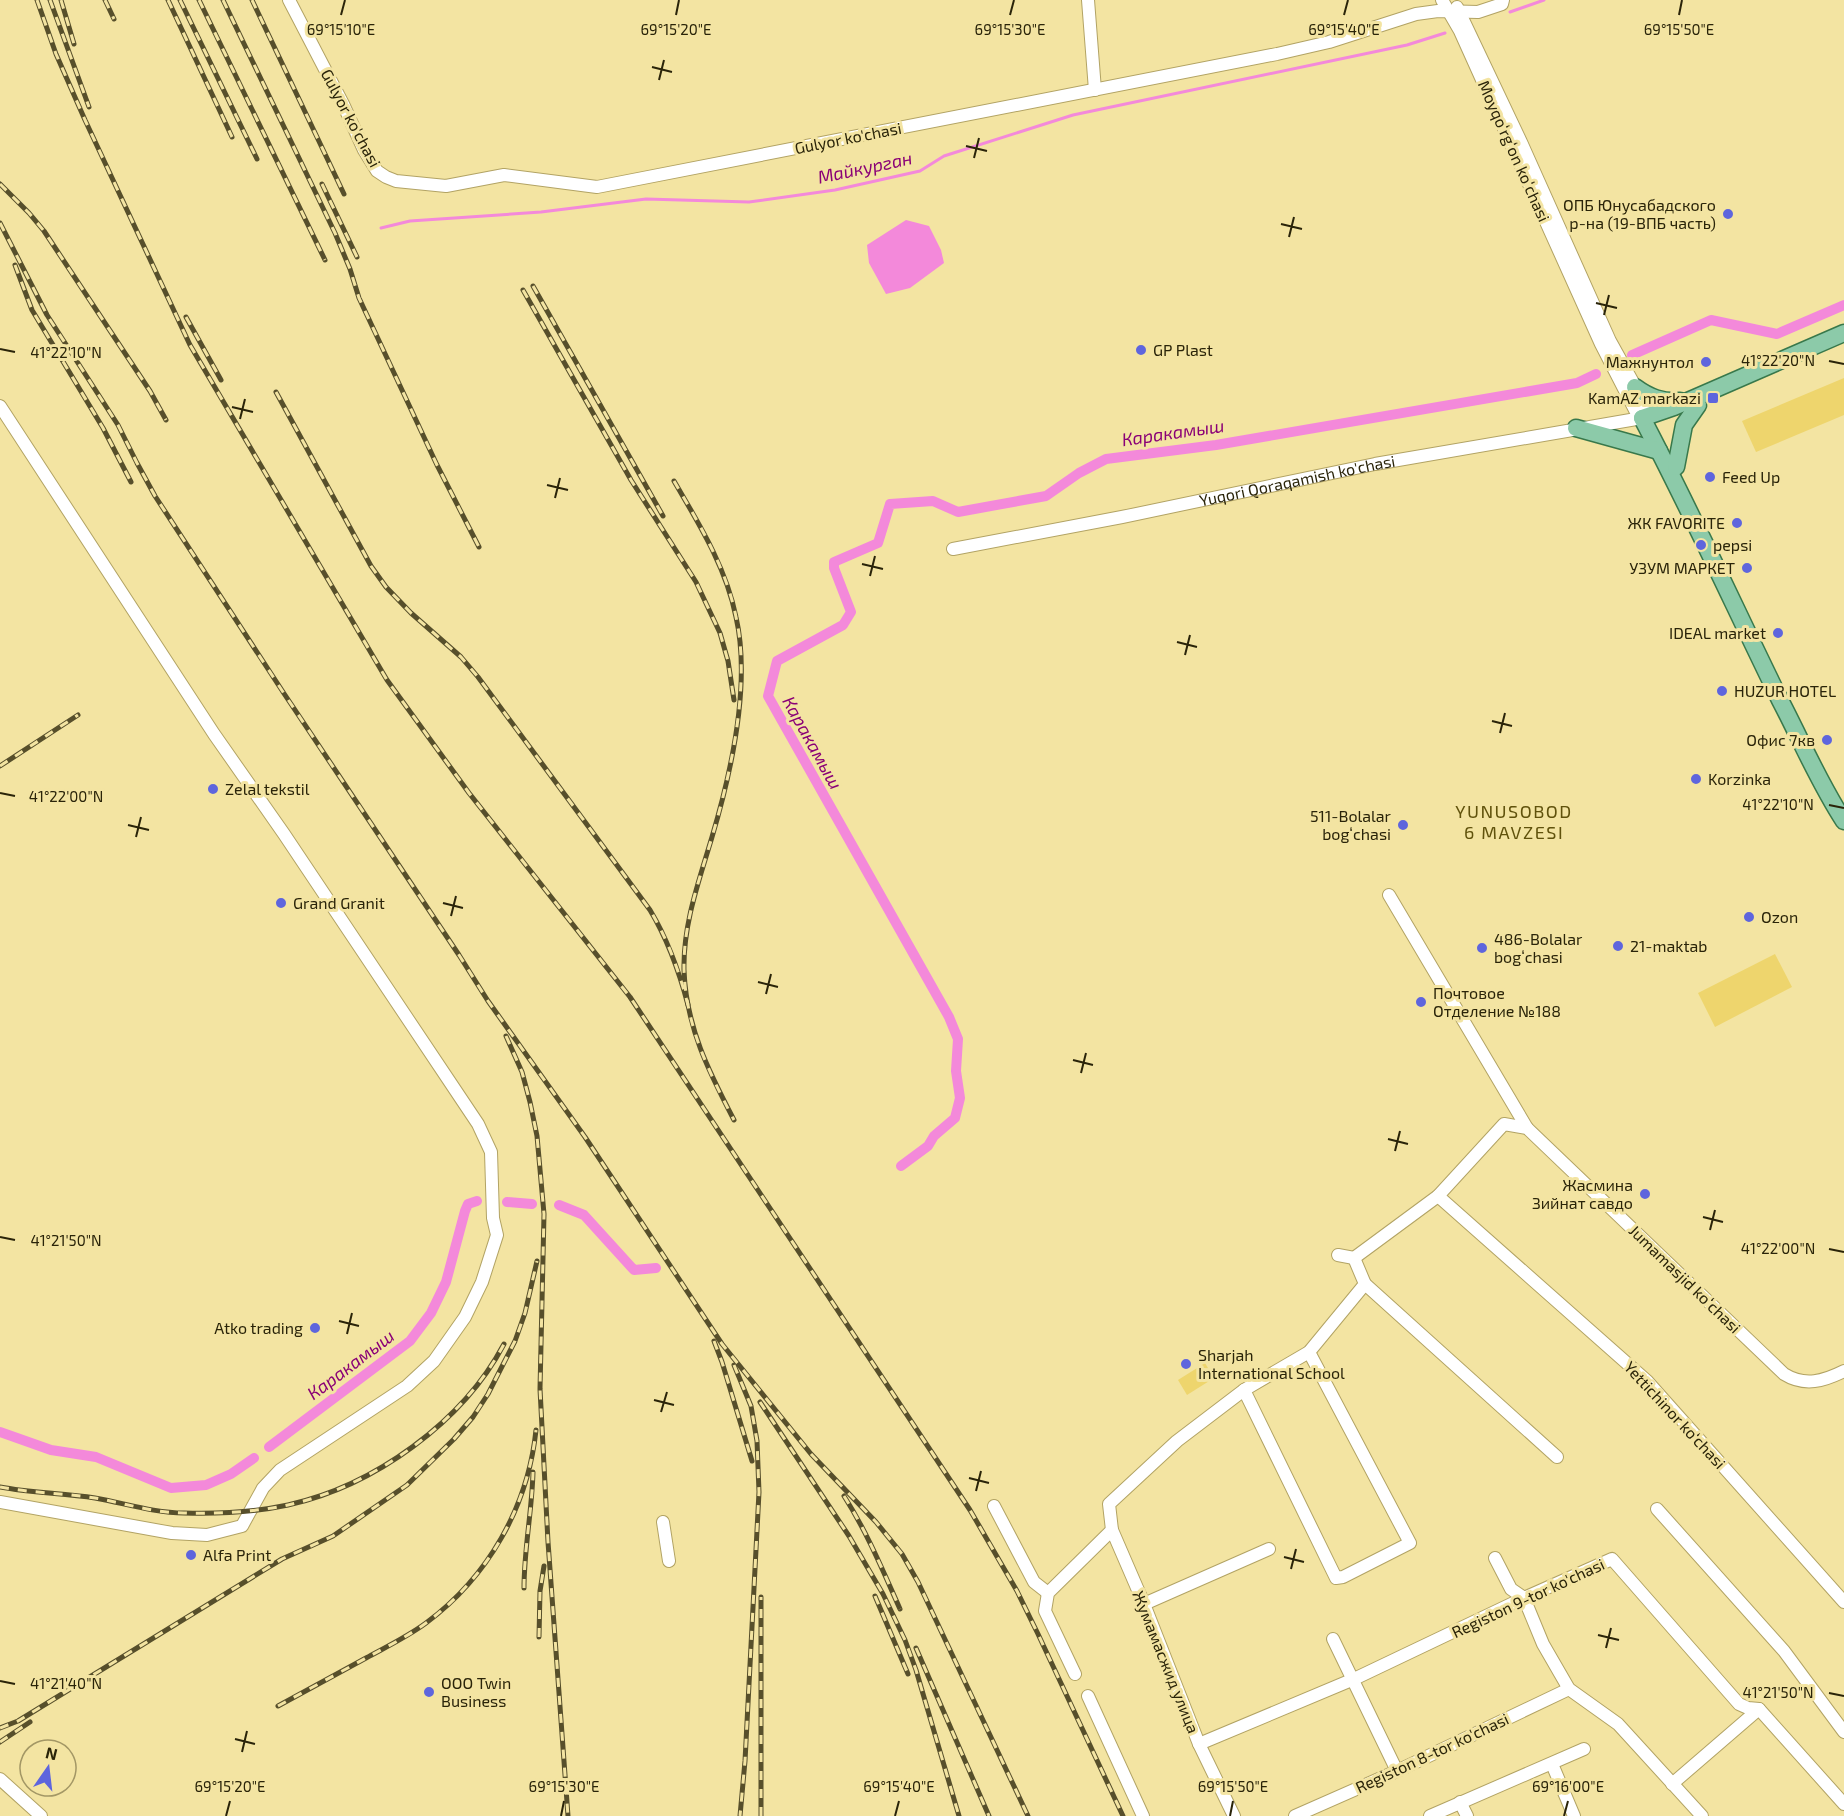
<svg xmlns="http://www.w3.org/2000/svg" width="1844" height="1816" font-family="'Exo 2',sans-serif">
<style>
.green{fill:#eed56d}
.water{fill:#f389da}
.lines{fill:none;stroke-linecap:round;stroke-linejoin:round}
.stream{stroke:#f389da;stroke-width:3}
.canal{stroke:#f389da;stroke-width:10}
.minor-casing{stroke:#b2a364;stroke-width:14}
.major-casing{stroke:#38784b;stroke-width:19}
.minor{stroke:#fff;stroke-width:12}
.major{stroke:#8ccaa9;stroke-width:16}
.rail-casing{stroke:#574f2b;stroke-width:5}
.rail{stroke:#f3e4a2;stroke-width:3;stroke-dasharray:9;stroke-linecap:butt}
.ticks{fill:none;stroke:#2a2409;stroke-width:2}
.poi-dot{fill:#5e65dd;stroke:#f3e4a2;stroke-width:2}
.labels{text-anchor:middle;stroke-width:6;stroke-linejoin:round;paint-order:stroke}
.street-label{font-size:16px;fill:#2a2409;stroke:#f3e4a2}
.poi-label{font-size:16px;fill:#2a2409;stroke:#f3e4a2;text-anchor:start}
.water-label{font-size:18px;font-style:italic;fill:#8a0076;stroke:#f3e4a2}
.neighbourhood-label{font-size:18px;letter-spacing:1.5px;fill:#60520c;stroke:#f3e4a2}
.ticks-label{font-size:15px;text-anchor:middle;fill:#2a2409;stroke:#f3e4a2;stroke-width:6;stroke-linejoin:round;paint-order:stroke}
</style>
<rect width="100%" height="100%" fill="#f3e4a2"/>
<g class="green">
<path d="M1844 378V415L1756 452 1742 421Z"/>
<path d="M1775 954 1792 987 1715 1027 1698 993Z"/>
<path d="M1205 1363 1214 1378 1187 1395 1178 1380Z"/>
</g>
<path class="water" d="M906 220 929 226 941 250 944 263 910 288 886 294 869 263 867 245Z"/>
<g class="lines">
<g class="stream">
<path d="M1510 12 1544 0"/>
<path d="M381 228 410 221 541 212 646 199 749 202 835 190 920 171 944 156 1073 115 1407 45 1445 33"/>
</g>
<g class="canal">
<path d="M1632 355 1711 320 1777 334 1844 305"/>
<path d="M901 1166 928 1146 934 1136 955 1118 960 1098 956 1071 958 1039 949 1017 768 696 777 661 843 625 851 612 834 568V562L878 543 890 504 933 501 958 512 1046 496 1079 473 1106 459 1216 445 1577 383 1596 374"/>
<path d="M507 1202 532 1204"/>
<path d="M559 1205 584 1215 634 1270 656 1268"/>
<path d="M0 1432 51 1450 96 1457 171 1488 206 1485 231 1474 254 1458"/>
<path d="M269 1447 410 1341 431 1313 446 1282 465 1211 468 1204 477 1201"/>
</g>
<defs>
<g id="minor">
<path d="M289 0 343 104 364 150 377 171 386 177 396 181 446 186 504 175 597 187 1277 54 1329 42 1416 14 1438 11 1478 12 1502 4 1503 0"/>
<path d="M1088 0 1095 90"/>
<path d="M1442 0 1460 31 1601 344 1635 410 1642 418"/>
<path d="M1457 7 1521 142 1610 341 1651 415"/>
<path d="M0 406 214 734 284 834 478 1124 491 1152 493 1218 497 1235 482 1282 465 1317 434 1361 407 1386 280 1470 263 1488 242 1526 207 1535 172 1533 0 1502"/>
<path id="s1" d="M953 549 1122 517 1375 464 1642 418"/>
<path d="M1389 895 1527 1128"/>
<path d="M1438 1196 1647 1381 1844 1602"/>
<path d="M1338 1255 1354 1258"/>
<path d="M1354 1258 1438 1196 1504 1124 1527 1128 1784 1374C1805 1387 1824 1381 1844 1371"/>
<path d="M1365 1284 1557 1457"/>
<path d="M1244 1390 1336 1578 1343 1577 1410 1543 1309 1352"/>
<path d="M994 1506 1034 1582 1048 1593"/>
<path d="M1657 1509 1784 1651 1844 1732"/>
<path d="M663 1522 669 1561"/>
<path d="M1495 1558 1511 1589 1524 1598"/>
<path d="M1524 1598 1543 1644 1569 1689 1618 1724 1702 1816"/>
<path d="M1144 1604 1269 1549"/>
<path d="M1333 1639 1397 1771"/>
<path d="M1075 1674 1045 1611 1048 1593 1112 1530"/>
<path d="M1088 1696 1143 1816"/>
<path d="M1199 1744 1354 1679 1524 1598 1612 1559 1739 1704 1748 1708 1759 1709 1844 1804"/>
<path d="M1552 1764 1574 1816"/>
<path d="M0 1779 41 1816"/>
<path d="M1672 1784 1759 1709"/>
<path d="M1460 1802 1467 1816"/>
<path d="M1234 1816 1199 1744 1144 1604 1112 1530 1109 1504 1177 1441 1244 1390 1309 1352 1365 1284 1354 1258"/>
<path d="M1295 1816 1397 1771 1569 1689"/>
<path d="M1430 1816 1584 1749"/>
</g>
<g id="major">
<path d="M1635 387C1650 398 1662 402 1680 401"/>
<path d="M1642 418C1691 511 1734 606 1780 700 1801 740 1819 783 1844 821"/>
<path d="M1642 418 1674 407 1844 333"/>
<path d="M1576 428 1659 451"/>
<path d="M1676 467 1684 425 1698 405"/>
</g>
</defs>
<use href="#minor" class="minor-casing"/>
<use href="#major" class="major-casing"/>
<use href="#minor" class="minor"/>
<use href="#major" class="major"/>
<defs>
<g id="rail">
<path d="M37 0 56 54 85 120 190 345 387 680 469 793 630 997 970 1510 1017 1591 1038 1634 1123 1816"/>
<path d="M50 0 89 107"/>
<path d="M61 0 74 44"/>
<path d="M105 0 114 19"/>
<path d="M168 0 232 137"/>
<path d="M180 0 257 159"/>
<path d="M199 0 325 260"/>
<path d="M223 0 335 233 350 269 359 298 437 465 479 547"/>
<path d="M252 0 344 194"/>
<path d="M0 184 29 213 44 231 150 391 166 420"/>
<path d="M322 184 357 257"/>
<path d="M0 223 47 315 118 425 137 463 155 496 285 695 459 955 488 1001 585 1137 722 1344 811 1454 876 1522 902 1554 918 1582 1028 1816"/>
<path d="M15 265 32 310 103 428 131 482"/>
<path d="M533 286 663 516"/>
<path d="M523 290 631 480 696 582 720 633 728 661 734 700"/>
<path d="M186 317 221 380"/>
<path d="M276 392 371 566 386 587 411 613 461 657 478 677 650 910C668 940 679 971 688 1005"/>
<path d="M674 481C699 524 726 567 736 617 751 683 731 773 712 837 699 881 683 924 684 970 686 1027 709 1072 734 1120"/>
<path d="M0 766 78 715"/>
<path d="M506 1036 522 1072 530 1102 537 1136 544 1214 540 1389 548 1542 568 1816"/>
<path d="M714 1341 722 1362 752 1461"/>
<path d="M734 1365 751 1406 757 1441 759 1492 745 1761 740 1816"/>
<path d="M760 1402 849 1536 883 1594 905 1640 916 1670 959 1816"/>
<path d="M0 1487C31 1493 63 1493 95 1498 124 1503 154 1513 184 1513 218 1514 255 1512 288 1505 374 1486 463 1422 504 1344"/>
<path d="M844 1496C867 1532 883 1571 900 1609"/>
<path d="M524 1588C524 1549 532 1511 533 1472"/>
<path d="M875 1596 908 1674"/>
<path d="M539 1637 540 1591 544 1566"/>
<path d="M916 1648 989 1816"/>
<path d="M278 1706C307 1690 337 1674 366 1658 386 1647 407 1637 426 1623 488 1577 528 1507 536 1430"/>
<path d="M0 1728 18 1721 282 1559 333 1536 407 1485 454 1439 473 1417 488 1394 515 1341 525 1313 537 1261"/>
<path d="M0 1742 30 1722"/>
<path d="M761 1816V1597"/>
</g>
</defs>
<use href="#rail" class="rail-casing"/>
<use href="#rail" class="rail"/>
</g>
<path class="ticks" d="M341 15 345 0M676 15 679 0M1010 15 1014 0M1344 15 1348 0M1679 15 1682 0M652 67 672 72M659 80 664 60M966 146 987 151M974 158 979 138M1281 224 1302 229M1289 237 1294 217M1596 303 1617 308M1604 315 1609 295M0 349 15 352M1829 361 1844 364M232 407 253 412M240 419 245 399M547 485 568 490M555 498 560 478M862 564 883 569M870 576 875 556M1177 642 1197 647M1185 655 1190 635M1492 721 1512 726M1500 733 1505 713M0 793 15 796M1829 805 1844 808M128 825 149 830M136 837 141 817M443 903 463 908M451 916 456 896M758 982 778 987M766 994 771 974M1073 1060 1093 1065M1081 1073 1086 1053M1388 1139 1408 1144M1395 1151 1400 1131M1703 1217 1723 1222M1710 1230 1715 1210M0 1237 15 1240M1829 1249 1844 1252M339 1321 359 1326M347 1334 352 1313M654 1400 674 1405M661 1412 667 1392M969 1478 989 1483M976 1491 981 1471M1284 1557 1304 1562M1291 1569 1296 1549M1598 1635 1619 1640M1606 1648 1611 1628M0 1681 15 1684M1829 1693 1844 1696M235 1739 255 1744M242 1752 247 1731M226 1816 230 1801M561 1816 564 1801M895 1816 899 1801M1230 1816 1233 1801M1564 1816 1568 1801"/>
<g class="poi-dot">
<circle cx="1728" cy="214" r="6"/>
<circle cx="1141" cy="350" r="6"/>
<circle cx="1706" cy="362" r="6"/>
<rect x="1707" y="392" width="12" height="12" rx="3"/>
<circle cx="1710" cy="477" r="6"/>
<circle cx="1737" cy="523" r="6"/>
<circle cx="1701" cy="545" r="6"/>
<circle cx="1747" cy="568" r="6"/>
<circle cx="1778" cy="633" r="6"/>
<circle cx="1722" cy="691" r="6"/>
<circle cx="1827" cy="740" r="6"/>
<circle cx="1696" cy="779" r="6"/>
<circle cx="213" cy="789" r="6"/>
<circle cx="1403" cy="825" r="6"/>
<circle cx="281" cy="903" r="6"/>
<circle cx="1749" cy="917" r="6"/>
<circle cx="1618" cy="946" r="6"/>
<circle cx="1482" cy="948" r="6"/>
<circle cx="1421" cy="1002" r="6"/>
<circle cx="1645" cy="1194" r="6"/>
<circle cx="315" cy="1328" r="6"/>
<circle cx="1186" cy="1364" r="6"/>
<circle cx="191" cy="1555" r="6"/>
<circle cx="429" cy="1692" r="6"/>
</g>
<g class="labels">
<g class="street-label">
<text transform="translate(351 118) rotate(62)" y="6">Gulyor ko'chasi</text>
<text transform="translate(848 138) rotate(-11)" y="6">Gulyor ko'chasi</text>
<text transform="translate(1514 151) rotate(66)" y="6">Moyqoʻrgʻon koʻchasi</text>
<text dy="6" stroke="none"><textPath href="#s1" startOffset="351">Yuqori Qoraqamish ko'chasi</textPath></text>
<text transform="translate(1685 1279) rotate(44)" y="6">Jumamasjid koʻchasi</text>
<text transform="translate(1675 1415) rotate(47)" y="6">Yettichinor ko‘chasi</text>
<text transform="translate(1528 1598) rotate(-25)" y="6">Registon 9-tor ko'chasi</text>
<text transform="translate(1166 1662) rotate(68)" y="6">Жумамасжид улица</text>
<text transform="translate(1432 1753) rotate(-25)" y="6">Registon 8-tor ko'chasi</text>
</g>
<g class="poi-label">
<text x="1716" y="211" text-anchor="end">ОПБ Юнусабадского<tspan x="1716" dy="18">р-на (19-ВПБ часть)</tspan></text>
<text x="1153" y="356">GP Plast</text>
<text x="1694" y="368" text-anchor="end">Мажнунтол</text>
<text x="1701" y="404" text-anchor="end">KamAZ markazi</text>
<text x="1722" y="483">Feed Up</text>
<text x="1725" y="529" text-anchor="end">ЖК FAVORITE</text>
<text x="1713" y="551">pepsi</text>
<text x="1735" y="574" text-anchor="end">УЗУМ МАРКЕТ</text>
<text x="1766" y="639" text-anchor="end">IDEAL market</text>
<text x="1734" y="697">HUZUR HOTEL</text>
<text x="1815" y="746" text-anchor="end">Офис 7кв</text>
<text x="1708" y="785">Korzinka</text>
<text x="225" y="795">Zelal tekstil</text>
<text x="1391" y="822" text-anchor="end">511-Bolalar<tspan x="1391" dy="18">bogʻchasi</tspan></text>
<text x="293" y="909">Grand Granit</text>
<text x="1761" y="923">Ozon</text>
<text x="1494" y="945">486-Bolalar<tspan x="1494" dy="18">bogʻchasi</tspan></text>
<text x="1630" y="952">21-maktab</text>
<text x="1433" y="999">Почтовое<tspan x="1433" dy="18">Отделение №188</tspan></text>
<text x="1633" y="1191" text-anchor="end">Жасмина<tspan x="1633" dy="18">Зийнат савдо</tspan></text>
<text x="303" y="1334" text-anchor="end">Atko trading</text>
<text x="1198" y="1361">Sharjah<tspan x="1198" dy="18">International School</tspan></text>
<text x="203" y="1561">Alfa Print</text>
<text x="441" y="1689">ООО Twin<tspan x="441" dy="18">Business</tspan></text>
</g>
<g class="water-label">
<text transform="translate(865 168) rotate(-12)" y="6">Майкурган</text>
<text transform="translate(1173 433) rotate(-8)" y="6">Каракамыш</text>
<text transform="translate(812 743) rotate(61)" y="6">Каракамыш</text>
<text transform="translate(351 1365) rotate(-37)" y="6">Каракамыш</text>
</g>
<g class="neighbourhood-label">
<text x="1514" y="818">YUNUSOBOD<tspan x="1514" dy="21">6 MAVZESI</tspan></text>
</g>
</g>
<g class="ticks-label">
<text x="341" y="35">69°15'10"E</text>
<text x="676" y="35">69°15'20"E</text>
<text x="1010" y="35">69°15'30"E</text>
<text x="1344" y="35">69°15'40"E</text>
<text x="1679" y="35">69°15'50"E</text>
<text x="66" y="358">41°22'10"N</text>
<text x="1778" y="366">41°22'20"N</text>
<text x="66" y="802">41°22'00"N</text>
<text x="1778" y="810">41°22'10"N</text>
<text x="66" y="1246">41°21'50"N</text>
<text x="1778" y="1254">41°22'00"N</text>
<text x="66" y="1689">41°21'40"N</text>
<text x="1778" y="1698">41°21'50"N</text>
<text x="230" y="1792">69°15'20"E</text>
<text x="564" y="1792">69°15'30"E</text>
<text x="899" y="1792">69°15'40"E</text>
<text x="1233" y="1792">69°15'50"E</text>
<text x="1568" y="1792">69°16'00"E</text>
</g>
<g transform="translate(48 1768) rotate(14)"><circle r="28" fill="#f3e4a2" stroke="#a39765" stroke-width="1.5"/>
<path d="M0-4.5L10 22L0 15L-10 22Z" fill="#5e65dd"/>
<text y="-9" font-size="16" font-weight="bold" text-anchor="middle" fill="#2a2409">N</text>
</g>
</svg>
